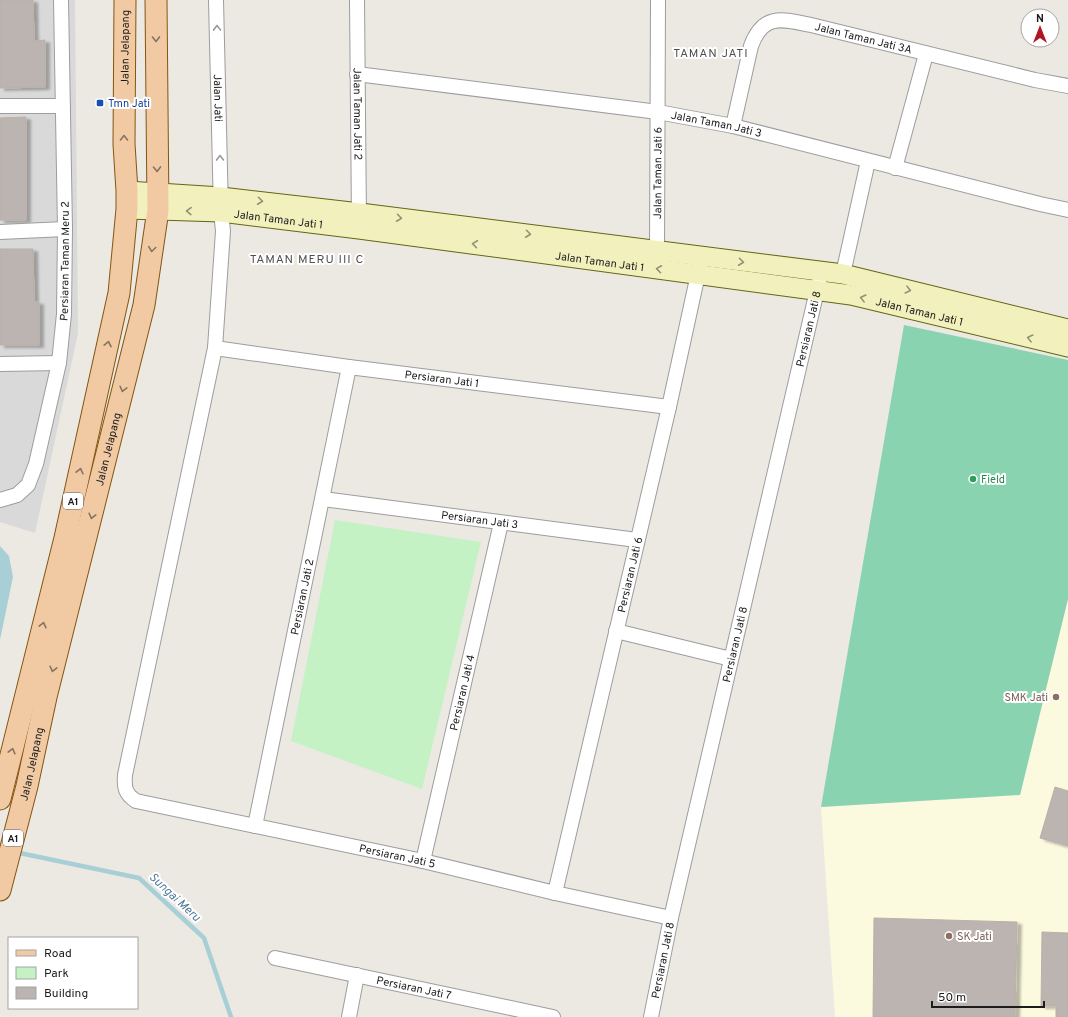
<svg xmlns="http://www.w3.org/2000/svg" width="1068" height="1017" font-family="Overpass,sans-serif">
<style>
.residential{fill:#dad9d9}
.education{fill:#fbf9de}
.park{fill:#c4f2c4}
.pitch{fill:#8ad3b1}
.water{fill:#a8cfd5}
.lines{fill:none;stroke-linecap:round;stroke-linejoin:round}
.stream{stroke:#a8cfd5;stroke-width:4.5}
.building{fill:#bcb4b0;stroke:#bcafa7;filter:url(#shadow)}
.street-casing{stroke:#9d9d9d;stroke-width:16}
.secondary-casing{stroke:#636611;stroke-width:21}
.primary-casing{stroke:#845510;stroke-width:23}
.street{stroke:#fff;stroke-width:14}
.secondary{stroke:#f2f0bc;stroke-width:19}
.primary{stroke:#f1caa4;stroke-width:21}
.oneway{stroke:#999}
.oneway2{stroke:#867360}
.oneway3{stroke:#929174}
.transit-dot{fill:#1a4fb4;stroke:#fff;stroke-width:1.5}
.leisure-dot{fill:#2e9e5b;stroke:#fff;stroke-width:1.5}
.education-dot{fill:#8d6e63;stroke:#fff;stroke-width:1.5}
.labels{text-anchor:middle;stroke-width:4;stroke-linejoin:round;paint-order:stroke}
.shield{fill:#fff;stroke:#606060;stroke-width:1}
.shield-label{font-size:10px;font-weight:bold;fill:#1c1c1c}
.street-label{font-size:11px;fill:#1c1c1c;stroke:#fff}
.transit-label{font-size:11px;fill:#164399;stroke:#fff;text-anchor:start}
.leisure-label{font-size:11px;fill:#27864d;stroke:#fff;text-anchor:start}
.education-label{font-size:11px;fill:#785e54;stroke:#fff;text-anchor:end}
.neighbourhood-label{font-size:12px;letter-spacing:1px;fill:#4f4f4f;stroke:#fff}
.water-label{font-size:12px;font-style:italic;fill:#517a9a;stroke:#fff}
</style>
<defs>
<filter id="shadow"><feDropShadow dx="4.5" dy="2.5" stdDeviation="1" flood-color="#0004"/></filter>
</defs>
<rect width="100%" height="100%" fill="#ece9e3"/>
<path class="residential" d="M0 0H75L78 333 35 533 0 522Z"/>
<path class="education" d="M1068 599V1017H835L821 807 1020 795Z"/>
<path class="park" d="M335 520 481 542 422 789 291 741Z"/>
<path class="pitch" d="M904 325 1068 360V599L1020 795 821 807Z"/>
<path class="water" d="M0 546 9 556 13 577 0 640Z"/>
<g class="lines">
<path class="stream" d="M15 852 139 878 204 938 231 1017"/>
</g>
<g class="building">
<path d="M0 0H33L34 41 45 40V87L0 88Z"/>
<path d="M26 117V220H0V118Z"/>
<path d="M0 249H33L34 302H39V345H0Z"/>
<path d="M1055 787 1068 791V846L1040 838Z"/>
<path d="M874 918 1017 922 1015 1017H873Z"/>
<path d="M1042 932 1068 933V1017H1056V1006H1041Z"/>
</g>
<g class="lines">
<defs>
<g id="street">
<path id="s1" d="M216 0 221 212 223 231 215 348 125 775C124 787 125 794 136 801L423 861 555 893 671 918"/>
<path id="s2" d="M357 0 359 222"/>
<path id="s3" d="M357 74 658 112 733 126 1040 204 1068 210"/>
<path d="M0 106H63"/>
<path id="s4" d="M733 126 751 46C763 13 782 19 811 25L1035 80 1068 86"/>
<path d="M895 168 926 54"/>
<path d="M0 232 65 229"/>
<path id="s5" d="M657 251 658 0"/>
<path d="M843 274 868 161"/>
<path id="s6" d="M215 348 349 367 669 407"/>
<path d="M0 364 59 363"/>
<path id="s7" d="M323 499 637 540"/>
<path id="s8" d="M0 500 17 495 28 485 36 464 59 363 64 314 65 229 61 0"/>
<path d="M616 631 731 659"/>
<path id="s9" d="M255 826 349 367"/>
<path id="s10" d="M423 861 501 523"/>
<path id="s11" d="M555 893 669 407 700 265"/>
<path id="s12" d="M275 958 553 1017"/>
<path d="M349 1017 357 975"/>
<path id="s13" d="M651 1017 671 918 819 282"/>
</g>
<g id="secondary">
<path d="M127 191 221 197 360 213 843 274 1068 329"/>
<path id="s14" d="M127 209 221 212 359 229 851 295 1068 347"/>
</g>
<g id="primary">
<path id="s15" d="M0 799 65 538 119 293 127 209V191L124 144 125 0"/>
<path id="s16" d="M0 890 27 786 46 697 144 305 158 210 156 0"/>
</g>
</defs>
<use href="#street" class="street-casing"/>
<use href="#secondary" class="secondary-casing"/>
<use href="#primary" class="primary-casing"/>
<use href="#street" class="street"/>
<use href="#secondary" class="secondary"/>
<use href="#primary" class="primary"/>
</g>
<defs><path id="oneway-chevron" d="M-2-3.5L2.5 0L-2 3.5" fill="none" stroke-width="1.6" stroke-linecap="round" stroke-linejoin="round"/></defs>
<g class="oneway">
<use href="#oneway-chevron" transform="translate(217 28) rotate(-91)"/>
<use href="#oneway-chevron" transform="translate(220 158) rotate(-91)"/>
</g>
<g class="oneway2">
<use href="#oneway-chevron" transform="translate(156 39) rotate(89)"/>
<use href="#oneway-chevron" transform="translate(124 138) rotate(-90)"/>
<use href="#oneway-chevron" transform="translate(157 169) rotate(89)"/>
<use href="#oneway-chevron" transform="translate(152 249) rotate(98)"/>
<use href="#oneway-chevron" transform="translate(108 344) rotate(-78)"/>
<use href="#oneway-chevron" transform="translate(123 389) rotate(104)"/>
<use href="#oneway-chevron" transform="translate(80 471) rotate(-77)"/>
<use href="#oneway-chevron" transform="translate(92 516) rotate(104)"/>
<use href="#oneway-chevron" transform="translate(43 625) rotate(-76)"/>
<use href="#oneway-chevron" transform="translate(53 669) rotate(104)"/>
<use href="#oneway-chevron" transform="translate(12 751) rotate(-76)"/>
</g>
<g class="oneway3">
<use href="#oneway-chevron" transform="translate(260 201) rotate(7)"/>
<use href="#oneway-chevron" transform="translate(189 211) rotate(-178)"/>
<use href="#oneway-chevron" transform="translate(399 218) rotate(7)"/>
<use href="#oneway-chevron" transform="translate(528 234) rotate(7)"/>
<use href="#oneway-chevron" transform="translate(475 244) rotate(-172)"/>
<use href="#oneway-chevron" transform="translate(741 262) rotate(7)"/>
<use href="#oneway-chevron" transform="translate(659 269) rotate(-172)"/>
<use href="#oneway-chevron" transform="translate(908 290) rotate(14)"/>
<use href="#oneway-chevron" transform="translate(863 298) rotate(-166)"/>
<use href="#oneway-chevron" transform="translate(1030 338) rotate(-166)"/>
</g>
<rect class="transit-dot" x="96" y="99" width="8" height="8" rx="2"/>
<circle class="leisure-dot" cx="973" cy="479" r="4"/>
<g class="education-dot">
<circle cx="1056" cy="697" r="4"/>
<circle cx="949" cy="936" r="4"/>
</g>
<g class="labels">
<g class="shield">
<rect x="63" y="493" width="20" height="16" rx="3"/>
<rect x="3" y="830" width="20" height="16" rx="3"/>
</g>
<g class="shield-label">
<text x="73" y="505">A1</text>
<text x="13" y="842">A1</text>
</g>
<g class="street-label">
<text dy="4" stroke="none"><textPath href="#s4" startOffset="209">Jalan Taman Jati 3A</textPath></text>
<text dy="4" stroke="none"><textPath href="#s15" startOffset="766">Jalan Jelapang</textPath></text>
<text dy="4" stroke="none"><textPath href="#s1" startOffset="98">Jalan Jati</textPath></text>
<text dy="4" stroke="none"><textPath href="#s2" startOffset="114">Jalan Taman Jati 2</textPath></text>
<text dy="4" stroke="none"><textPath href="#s3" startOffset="363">Jalan Taman Jati 3</textPath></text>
<text dy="4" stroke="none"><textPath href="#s5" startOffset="78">Jalan Taman Jati 6</textPath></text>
<text dy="4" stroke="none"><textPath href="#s14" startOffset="152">Jalan Taman Jati 1</textPath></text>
<text dy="4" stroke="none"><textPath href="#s8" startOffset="261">Persiaran Taman Meru 2</textPath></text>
<text dy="4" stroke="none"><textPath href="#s14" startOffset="476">Jalan Taman Jati 1</textPath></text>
<text dy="4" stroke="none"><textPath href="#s14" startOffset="800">Jalan Taman Jati 1</textPath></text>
<text dy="4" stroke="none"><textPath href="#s13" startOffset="706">Persiaran Jati 8</textPath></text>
<text dy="4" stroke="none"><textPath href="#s6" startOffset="229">Persiaran Jati 1</textPath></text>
<text dy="4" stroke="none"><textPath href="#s16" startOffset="454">Jalan Jelapang</textPath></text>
<text dy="4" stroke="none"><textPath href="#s7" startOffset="158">Persiaran Jati 3</textPath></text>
<text dy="4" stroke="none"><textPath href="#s11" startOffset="327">Persiaran Jati 6</textPath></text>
<text dy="4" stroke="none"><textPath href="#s9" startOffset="234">Persiaran Jati 2</textPath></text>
<text dy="4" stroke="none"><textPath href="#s13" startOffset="382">Persiaran Jati 8</textPath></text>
<text dy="4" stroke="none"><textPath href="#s10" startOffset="173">Persiaran Jati 4</textPath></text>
<text dy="4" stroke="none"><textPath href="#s16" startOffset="130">Jalan Jelapang</textPath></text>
<text dy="4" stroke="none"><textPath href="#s1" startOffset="1082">Persiaran Jati 5</textPath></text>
<text dy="4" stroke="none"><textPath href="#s13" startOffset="58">Persiaran Jati 8</textPath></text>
<text dy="4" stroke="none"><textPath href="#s12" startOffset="142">Persiaran Jati 7</textPath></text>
</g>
<g class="transit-label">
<text x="108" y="107">Tmn Jati</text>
</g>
<g class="leisure-label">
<text x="981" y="483">Field</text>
</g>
<g class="education-label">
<text x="1048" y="701">SMK Jati</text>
<text x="957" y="940" text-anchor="start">SK Jati</text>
</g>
<g class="neighbourhood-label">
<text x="711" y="57">TAMAN JATI</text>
<text x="307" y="263">TAMAN MERU III C</text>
</g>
<g class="water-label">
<text transform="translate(175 897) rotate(43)" y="4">Sungai Meru</text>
</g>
</g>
<rect x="8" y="937" width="130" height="72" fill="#ffffff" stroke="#a4a4a4"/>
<rect x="16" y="950" width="20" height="6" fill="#f1caa4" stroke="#a4a4a4"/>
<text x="44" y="957" font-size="12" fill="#1c1c1c">Road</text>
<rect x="16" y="967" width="20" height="12" fill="#c4f2c4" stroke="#a4a4a4"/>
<text x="44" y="977" font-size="12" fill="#1c1c1c">Park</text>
<rect x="16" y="987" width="20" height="12" fill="#bcb4b0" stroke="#a4a4a4"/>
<text x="44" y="997" font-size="12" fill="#1c1c1c">Building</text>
<g transform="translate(1040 28)"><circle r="19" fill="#ffffff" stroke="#a4a4a4"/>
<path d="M0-3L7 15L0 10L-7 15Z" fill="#b21622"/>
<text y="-6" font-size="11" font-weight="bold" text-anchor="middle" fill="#1c1c1c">N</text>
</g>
<path d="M932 1001v6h112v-6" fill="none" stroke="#1c1c1c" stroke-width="2"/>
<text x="938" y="1001" font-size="12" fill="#1c1c1c" stroke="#ffffff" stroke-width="3" paint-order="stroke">50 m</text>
</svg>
